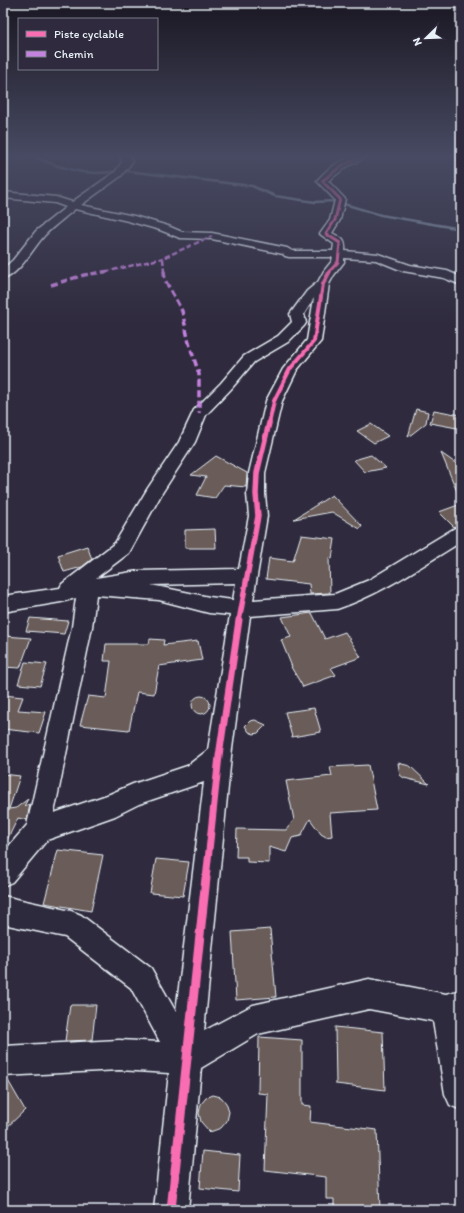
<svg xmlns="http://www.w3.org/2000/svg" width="464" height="1213" font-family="Itim,sans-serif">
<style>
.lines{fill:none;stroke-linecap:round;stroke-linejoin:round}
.stream{stroke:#8f9faf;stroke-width:2.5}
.building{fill:#6b5c59;stroke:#e8f1f8}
.street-casing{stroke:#e8f1f8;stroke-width:3}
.street{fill:#2f2a3d;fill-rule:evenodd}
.quiet-far1{stroke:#c483df;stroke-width:2.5;stroke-dasharray:5.5 2.5;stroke-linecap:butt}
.quiet{stroke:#c483df;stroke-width:3.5;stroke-dasharray:7 3.5;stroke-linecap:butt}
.cycleway-far4-casing{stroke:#2f2a3d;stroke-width:4.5}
.cycleway-far3-casing{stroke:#2f2a3d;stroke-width:5.5}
.cycleway-far2-casing{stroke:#2f2a3d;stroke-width:8}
.cycleway-far1-casing{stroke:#2f2a3d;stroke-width:10}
.cycleway-casing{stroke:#2f2a3d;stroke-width:12}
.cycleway-far4{stroke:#f96db3;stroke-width:3}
.cycleway-far3{stroke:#f96db3;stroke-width:4}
.cycleway-far2{stroke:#f96db3;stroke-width:5.5}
.cycleway-far1{stroke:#f96db3;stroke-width:7}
.cycleway{stroke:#f96db3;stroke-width:9}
</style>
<rect width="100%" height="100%" fill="#2f2a3d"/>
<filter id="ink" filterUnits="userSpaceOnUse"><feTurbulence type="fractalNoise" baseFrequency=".025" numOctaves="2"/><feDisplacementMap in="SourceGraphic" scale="8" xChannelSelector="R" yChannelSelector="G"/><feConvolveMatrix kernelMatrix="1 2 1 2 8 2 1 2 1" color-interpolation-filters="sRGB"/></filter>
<g filter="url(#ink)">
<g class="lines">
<path class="stream" d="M29 155 58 166 82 172 97 173 127 171 252 186 275 196 315 202 334 201 381 215 461 229"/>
</g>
<g class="building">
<path d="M416 409 428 412 426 423 408 437Z"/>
<path d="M434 410 461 415 457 428 430 423Z"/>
<path d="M371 424 388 436 374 443 357 431Z"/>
<path d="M441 453 461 467V501Z"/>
<path d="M371 455 386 468 365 472 354 460Z"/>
<path d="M216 456 247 473 246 487 224 485 215 498 197 495 206 477 191 475Z"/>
<path d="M332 495 362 526 360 529 332 512 294 519Z"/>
<path d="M461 504V526L454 527 439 512Z"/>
<path d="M215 529 216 548H185V530Z"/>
<path d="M301 535 335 539 332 559 329 558 330 593 310 594 309 584 266 579 269 558 293 561Z"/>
<path d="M87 546 92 559 82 567 64 572 58 555Z"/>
<path d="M312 613 325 639 345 632 361 657 331 668 336 675 303 687 291 667H292L281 640 291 637 282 617Z"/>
<path d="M30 618 68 621 64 634 26 631Z"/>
<path d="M5 636 31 638 20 668 3 667V642Z"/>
<path d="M150 639 164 640 163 645 198 641 202 660 159 666 154 694 137 692 129 730 80 725 88 696 106 698 111 661H104L106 644H149Z"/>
<path d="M25 662 47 664 40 686 18 684Z"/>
<path d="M3 695 23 697 18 710 46 712 39 733 3 729Z"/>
<circle cx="201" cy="705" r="9"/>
<path d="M314 708 321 732 292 737 285 712Z"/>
<path d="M255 720 266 725 258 733 254 734 249 732 245 726 250 721Z"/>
<path d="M398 763 410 766 429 784 404 778 400 775Z"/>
<path d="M368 765 377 810 330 813 332 836 326 837 321 834 310 819 301 836 292 838 286 852 269 847V863L247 862V857H236L237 829 286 830 294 820 286 781 332 776 330 767Z"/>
<path d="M3 774 20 776 9 809 16 808 28 799 24 806 30 804 27 820 18 818 3 848Z"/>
<path d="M58 850 103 855 91 911 44 903Z"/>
<path d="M156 859 189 862 183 896 150 893Z"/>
<path d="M270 929 276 997 236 1000 232 932Z"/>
<path d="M70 1005H96L92 1040 65 1041Z"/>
<path d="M335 1027 383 1032 385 1090 336 1084Z"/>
<path d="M259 1037 302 1040V1105L311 1106 310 1122 377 1130 380 1210H334V1199H326V1177L265 1170 268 1094 258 1093Z"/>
<path d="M3 1077H6L25 1110 3 1131Z"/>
<path d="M213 1095 221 1097 226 1103 229 1112 227 1121 221 1128 210 1132 201 1122 199 1113 201 1104 206 1098Z"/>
<path d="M203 1151 240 1155 238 1192 200 1188Z"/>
</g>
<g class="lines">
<defs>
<path id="street" d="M120 155H130L132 162 121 176 81 205 134 216 168 226 182 232 212 233 287 248 292 251H333L334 244 320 234 330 220 335 200 317 181C325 170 342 159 355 156 360 154 366 155 371 155L346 167 328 181 345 199 340 220 332 233C342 239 346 239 345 251L378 254 410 265 447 271 461 277V285L444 278 403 271 376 260 344 258V262L334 275 329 284 321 341 297 370 282 401 265 473V494L267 516 253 600 335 594 369 580 455 528 461 527V542C421 566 382 594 337 609L250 616 231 756 204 1031 253 1005 369 979 446 994 461 990V1110L450 1105 445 1094 433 1021 369 1009 258 1034 201 1068 188 1210H154L169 1073 119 1070 3 1076V1046L119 1040 160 1042 131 988 65 937 3 924V896L71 911 81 915 151 968 176 1012 204 782 139 804 115 816 47 840 12 882 3 886V853L27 825 72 627 76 598 61 602 3 612V596L60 588 62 584 115 543 148 488 179 442 194 410 221 383 244 356 278 336 292 322 290 314 307 291 318 282 324 271 332 261 333 257H289L285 256 283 254 212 239 180 238 160 230 128 221 75 209C65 218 53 226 44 236 33 248 19 275 3 279V269L13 260 36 231 66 207 55 203 3 198V192L56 197 72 202 115 172 122 162ZM314 298 307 340 283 369 266 401 249 473 247 494 249 516 239 569 138 571 96 578 129 553 162 493 195 442 206 415 231 389 254 362 288 342 304 326 306 323 304 314ZM236 583 233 600 209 597 151 585ZM96 595 159 600 209 613 230 615 208 750 187 766 133 784 110 794 54 813 92 627Z"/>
</defs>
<use href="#street" class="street-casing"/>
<use href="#street" class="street"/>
<g class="quiet-far1">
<path d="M105 272 163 258"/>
<path d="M164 272 163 258 212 236"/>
</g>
<g class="quiet">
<path d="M164 271 165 280 182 311 189 343 199 374V413"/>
<path d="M51 285 84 275 110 271"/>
</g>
<defs>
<path id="cycleway-far4" d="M329 272 338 262 340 243 326 234 335 220 340 199 322 181 343 165 367 155"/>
<path id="cycleway-far3" d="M269 424 274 401 290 369 314 341 323 284 330 271"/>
<path id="cycleway-far2" d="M239 621 258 516 256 494 257 473 269 423"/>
<path id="cycleway-far1" d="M206 879 219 756 239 620"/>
<path id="cycleway" d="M171 1210 206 878"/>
</defs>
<use href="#cycleway-far4" class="cycleway-far4-casing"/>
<use href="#cycleway-far3" class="cycleway-far3-casing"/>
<use href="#cycleway-far2" class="cycleway-far2-casing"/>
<use href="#cycleway-far1" class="cycleway-far1-casing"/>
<use href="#cycleway" class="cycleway-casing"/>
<use href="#cycleway-far4" class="cycleway-far4"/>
<use href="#cycleway-far3" class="cycleway-far3"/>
<use href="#cycleway-far2" class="cycleway-far2"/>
<use href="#cycleway-far1" class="cycleway-far1"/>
<use href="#cycleway" class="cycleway"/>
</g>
</g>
<linearGradient id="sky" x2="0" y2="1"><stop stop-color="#1a1722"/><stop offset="0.48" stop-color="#474a62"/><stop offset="1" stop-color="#474a62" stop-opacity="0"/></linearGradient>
<rect width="464" height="325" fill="url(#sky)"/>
<rect width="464" height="1213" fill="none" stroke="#2f2a3d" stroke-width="16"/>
<rect x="8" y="8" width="448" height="1197" fill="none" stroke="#e8f1f8" stroke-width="1.5" filter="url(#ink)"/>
<rect x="18" y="18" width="140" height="52" fill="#2f2a3d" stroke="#797a88"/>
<rect x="26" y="31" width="20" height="6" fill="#f96db3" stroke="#797a88"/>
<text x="54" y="38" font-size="12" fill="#e8f1f8">Piste cyclable</text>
<rect x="26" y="51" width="20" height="6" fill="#c483df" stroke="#797a88"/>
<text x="54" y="58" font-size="12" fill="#e8f1f8">Chemin</text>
<g transform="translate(426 38) rotate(247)" stroke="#2f2a3d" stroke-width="3" paint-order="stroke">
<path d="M0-3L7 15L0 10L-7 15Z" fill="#e8f1f8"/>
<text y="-6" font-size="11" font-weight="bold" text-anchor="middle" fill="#e8f1f8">N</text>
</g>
</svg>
